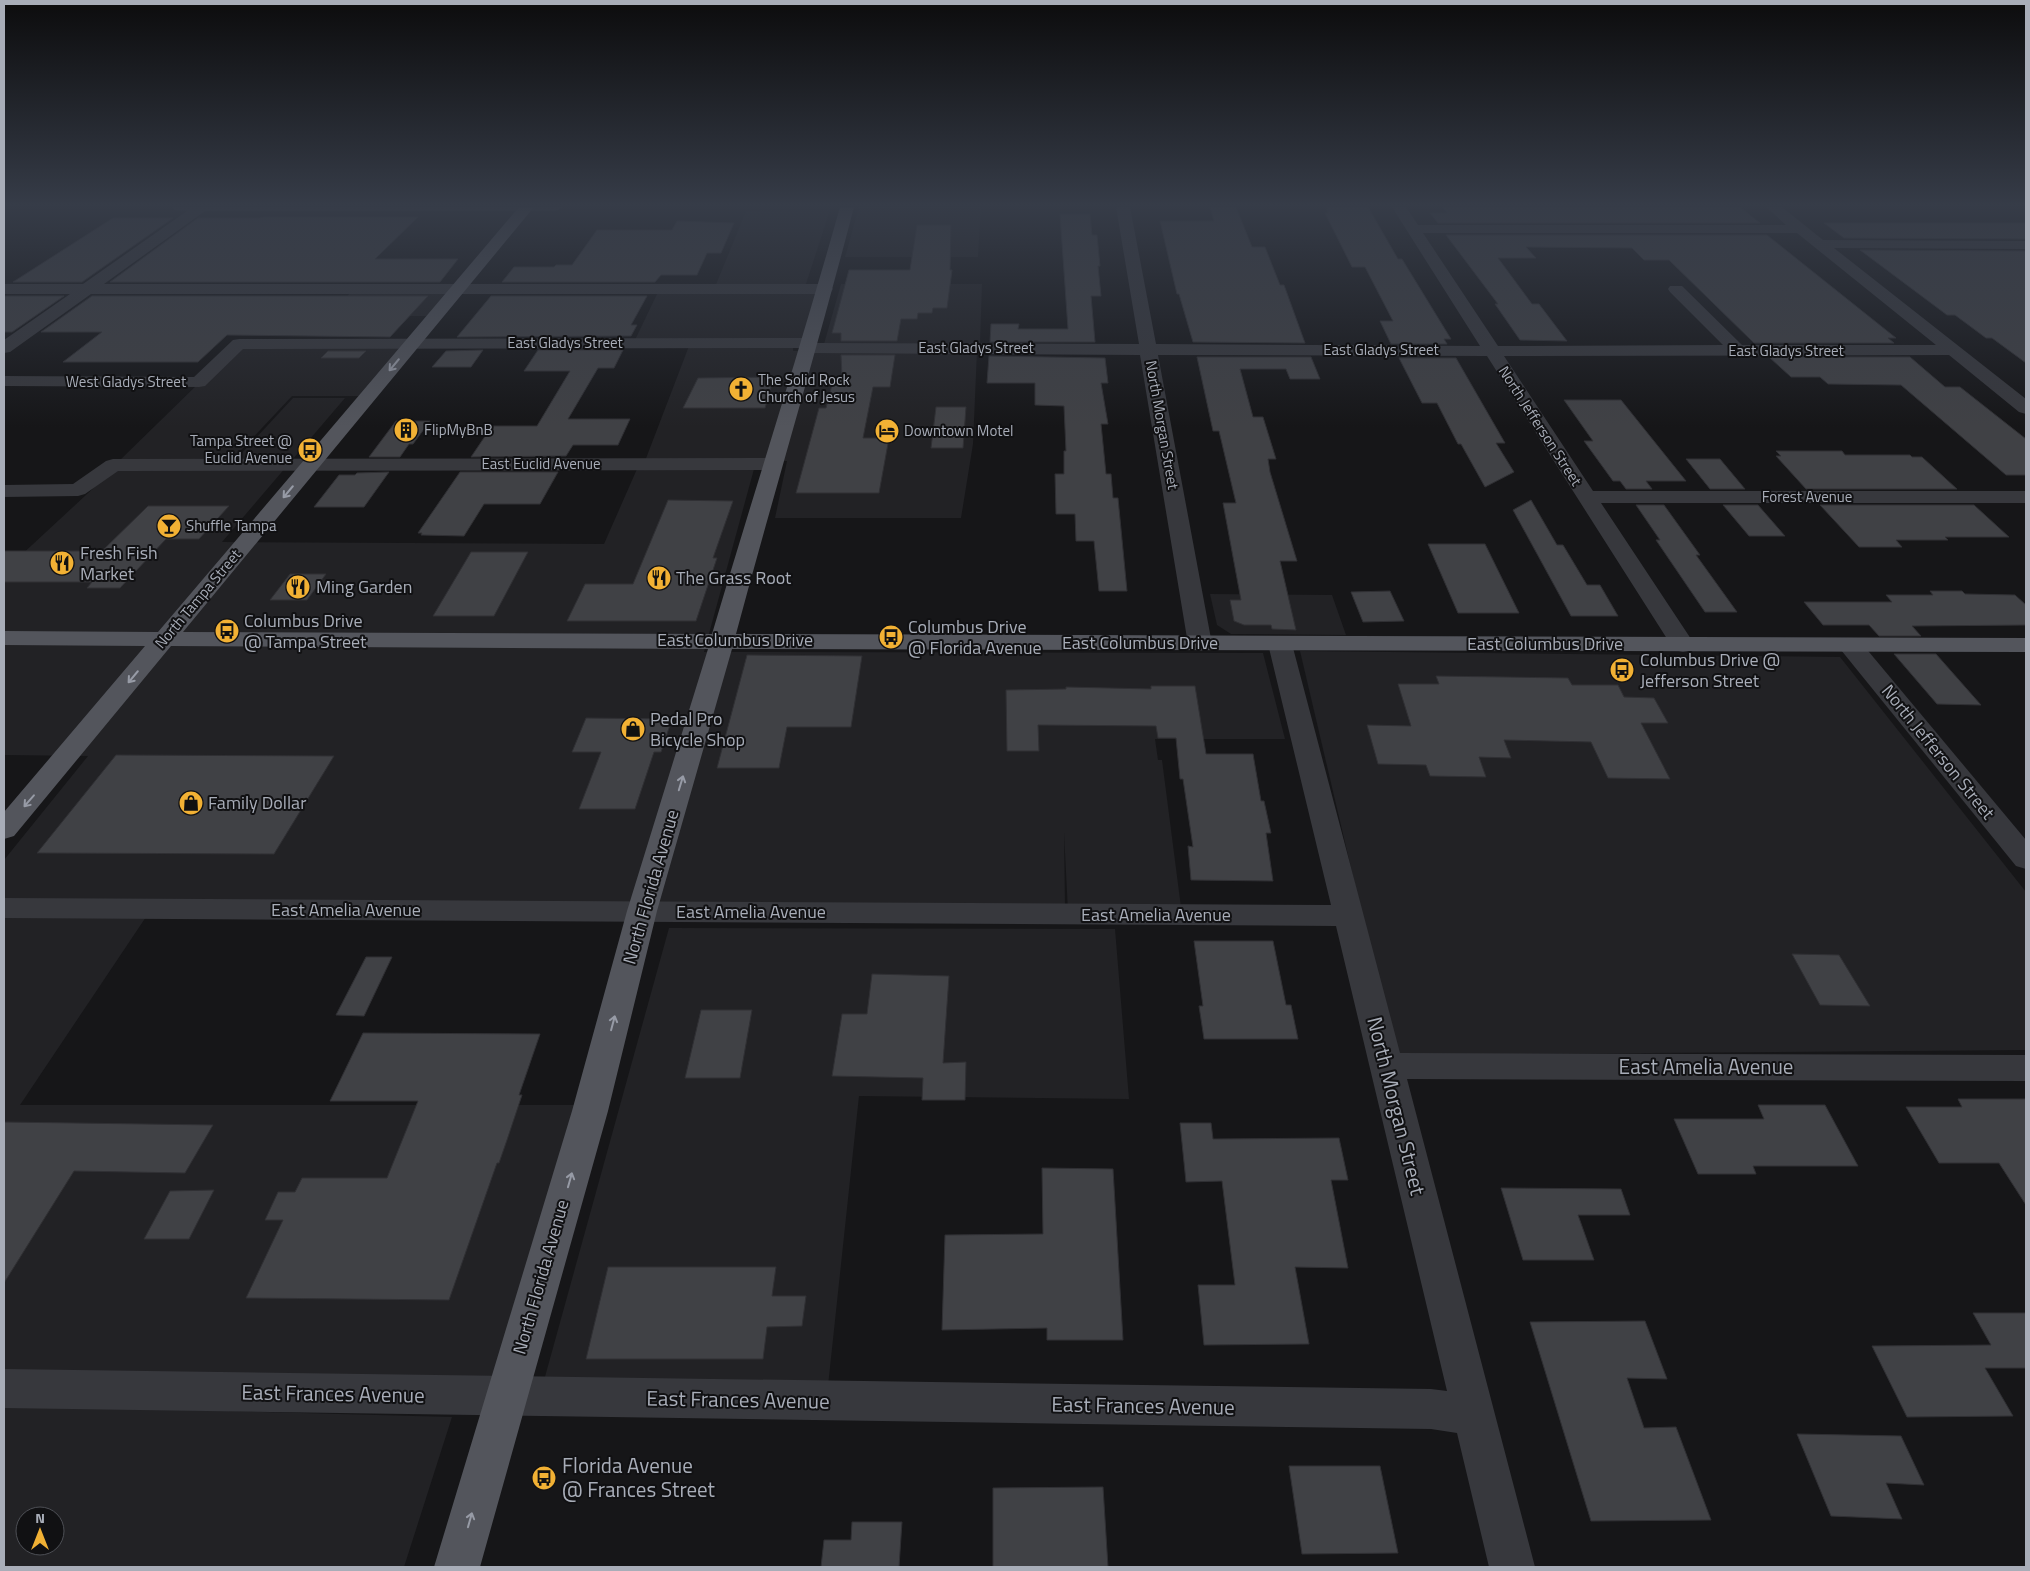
<svg xmlns="http://www.w3.org/2000/svg" width="2030" height="1571" font-family="'Titillium Web',sans-serif">
<style>
.built{fill:#222225;fill-rule:evenodd}
.building{fill:#404145;stroke:#303034}
.lines{fill:none;stroke-linecap:round;stroke-linejoin:round}
.minor{fill:#37383d;fill-rule:evenodd}
.major{fill:#53555c;fill-rule:evenodd}
.oneway{stroke:#979ba6}
.labels{text-anchor:middle;stroke-width:4;stroke-linejoin:round;paint-order:stroke}
.far-street-label{font-size:15px;fill:#a8adb8;stroke:#111113}
.far-poi-label{font-size:15px;fill:#a8adb8;stroke:#111113;text-anchor:start}
.poi-label{font-size:18px;fill:#a8adb8;stroke:#111113;text-anchor:start}
.street-label{font-size:18px;fill:#a8adb8;stroke:#111113}
.near-street-label{font-size:21px;fill:#a8adb8;stroke:#111113}
.near-poi-label{font-size:21px;fill:#a8adb8;stroke:#111113;text-anchor:start}
</style>
<rect width="100%" height="100%" fill="#161618"/>
<g class="built">
<path d="M859 207H981L978 257H845Z"/>
<path d="M830 210 805 287H715L746 211Z"/>
<path d="M841 284H982L980 344H824Z"/>
<path d="M456 289 434 316H328L353 290Z"/>
<path d="M659 290H823L808 342H634Z"/>
<path d="M410 343 361 396H292L230 462H118L239 344Z"/>
<path d="M689 346H793V351H977L973 444 961 518H775L787 461H645Z"/>
<path d="M293 398H345L222 542 604 544 637 469H754L704 652 1263 653 1285 739H1155L1158 760H1162L1182 915 1068 912 1064 832 1065 907 4 900V860L88 756 4 755V571L114 469H227Z"/>
<path d="M1210 594 1332 595 1346 635 1231 634 1217 625Z"/>
<path d="M1300 651 1840 657 2026 892V1050L1395 1055Z"/>
<path d="M4 909 150 911 20 1105H582L500 1389 4 1379Z"/>
<path d="M669 928 1115 929 1129 1099 859 1096 828 1386 543 1384Z"/>
<path d="M4 1405 452 1417 404 1567H4ZM25 1516H55V1546H25Z"/>
</g>
<g class="building">
<path d="M1210 207H1236L1252 247H1265L1280 285H1284L1305 343 1193 342 1179 294H1177L1160 221H1214Z"/>
<path d="M1326 207H1368L1398 259H1402L1451 339H1444L1447 344H1391L1380 321H1393L1365 267H1352L1325 213H1328Z"/>
<path d="M1443 207H1740L1760 223H1438L1430 213H1447Z"/>
<path d="M1060 214H1090L1092 235H1097L1100 266H1098L1101 296H1091L1095 342H990L991 324H1019L1018 329H1068Z"/>
<path d="M263 217H418L375 259H458L440 282H110L198 218H260Z"/>
<path d="M113 218H173L82 282H13Z"/>
<path d="M677 221 734 223 721 253H707L697 275H661L655 282H502L514 267H554L556 265H572L597 230H672Z"/>
<path d="M1824 223H2026V239L1844 238Z"/>
<path d="M917 225H951L950 270H952L947 308H933L932 313H918L917 319H901L897 341H841V333H832L849 270H910Z"/>
<path d="M1446 235H1767L1896 338H1888L1894 343H1754L1669 260H1644L1632 248 1526 247 1536 258H1498L1532 304H1539L1567 341 1520 340 1495 304H1498Z"/>
<path d="M1860 250 2026 251V363L1992 338H1986L1955 315H1947Z"/>
<path d="M4 296H64L12 332H4Z"/>
<path d="M92 296H428L390 337 227 335 198 362H63L102 332H41Z"/>
<path d="M491 296H647L631 325H637L631 336 457 337Z"/>
<path d="M483 350 471 367H432L446 351Z"/>
<path d="M538 350H623L614 368H598L568 419H630L618 445H573L566 456 471 457 492 426H537L570 371H524Z"/>
<path d="M328 351H366L359 358H321Z"/>
<path d="M841 355H895L890 387H873L863 438H889L879 493H796L819 408H826L834 377H842Z"/>
<path d="M989 356 1105 358 1108 383H1101L1108 424H1101L1106 474H1111L1113 498H1118L1127 591H1099L1094 541H1076L1075 514H1056L1055 474H1064V451H1066L1064 406 1035 405V383H987Z"/>
<path d="M1197 357H1311L1320 379H1290L1286 369H1240L1253 417H1263L1276 459H1268L1270 472 1297 561H1280L1296 630 1272 629 1271 625H1244L1234 621 1230 600H1241L1223 503H1236L1219 431H1213Z"/>
<path d="M1769 357H1910L1945 387H1960L2026 439V475H2006L1901 385 1828 384 1820 377H1791Z"/>
<path d="M1399 358H1456L1505 443H1496L1514 472 1485 487 1461 444H1458L1437 403H1422Z"/>
<path d="M774 377 765 408H683L698 378Z"/>
<path d="M1564 400H1621L1686 481H1646L1652 489H1626L1620 481H1613L1584 441H1593Z"/>
<path d="M936 407H966L963 448H931Z"/>
<path d="M396 421H430L413 444H409L400 457H369Z"/>
<path d="M1776 451H1842L1845 455H1910L1912 457H1922L1957 489H1806L1776 456H1781Z"/>
<path d="M1686 459H1720L1745 489H1710Z"/>
<path d="M389 472 364 507H314L339 475H355L357 473Z"/>
<path d="M460 472H558L540 504H484L464 536 421 535 422 533H418Z"/>
<path d="M668 500 733 501 713 558H717L696 621H567L585 584H633Z"/>
<path d="M1531 500 1557 545H1563L1587 585H1600L1618 616H1571L1513 510Z"/>
<path d="M1636 505H1664L1700 555H1696L1737 612H1705L1656 540H1660Z"/>
<path d="M1723 505H1758L1785 536H1749Z"/>
<path d="M1820 505H1974L2009 537H1945L1948 540H1896L1902 547H1859Z"/>
<path d="M148 506H229L199 539H166L120 588H87L92 582H4V551H102Z"/>
<path d="M1428 544H1485L1519 613H1458Z"/>
<path d="M471 552H528L494 616H433Z"/>
<path d="M290 574H326L307 600H270Z"/>
<path d="M1390 591 1404 621 1363 622 1351 592Z"/>
<path d="M1930 591H1962L1965 594 2015 595 2026 605V625L1912 626 1921 636H1879L1869 625H1823L1804 602H1892L1886 595H1933Z"/>
<path d="M1894 654H1936L1981 705 1937 704Z"/>
<path d="M747 655 862 656 851 727H787L779 768H717Z"/>
<path d="M1436 676 1568 678 1572 685H1618L1624 697 1654 698 1668 723H1641L1670 779 1608 778 1591 742 1504 740 1511 758 1479 757 1486 777 1430 776 1426 765 1378 764 1367 725 1411 726 1398 684H1439Z"/>
<path d="M1151 686H1195L1206 754H1253L1261 801H1264L1271 833H1266L1273 881 1191 880 1188 846 1193 847 1183 779H1180L1176 738H1158L1156 726 1038 725 1039 751H1007L1006 690 1066 689V687L1151 689Z"/>
<path d="M586 718 672 719 661 752H654L635 809H579L601 752H572Z"/>
<path d="M116 755 334 756 274 854 37 853Z"/>
<path d="M1194 941H1273L1286 1005H1291L1298 1039H1204L1199 1006H1203Z"/>
<path d="M1792 954 1839 955 1870 1006 1820 1005Z"/>
<path d="M366 957H392L364 1016 336 1015Z"/>
<path d="M872 974 949 976 943 1063 966 1062 965 1100H922L923 1078 832 1076 842 1014H867Z"/>
<path d="M701 1010H752L740 1078H685Z"/>
<path d="M363 1033 540 1034 519 1095H522L507 1140 499 1163H497L449 1300 246 1298 283 1220H265L278 1192H295L302 1178H387L418 1101H330Z"/>
<path d="M1958 1099H2026V1205L1999 1163H1939L1906 1107H1962Z"/>
<path d="M1758 1105H1825L1858 1166H1753L1756 1174H1698L1674 1119H1764Z"/>
<path d="M4 1122 213 1125 185 1173 74 1171 4 1283Z"/>
<path d="M1180 1123H1211L1213 1139 1339 1138 1348 1180H1331L1348 1268 1295 1267 1309 1344 1204 1345 1198 1285H1235L1222 1181 1186 1182Z"/>
<path d="M1042 1168 1113 1169 1123 1340H1047V1328L942 1330 945 1235 1043 1234Z"/>
<path d="M1501 1188 1621 1189 1630 1215H1578L1594 1260H1523Z"/>
<path d="M214 1190 189 1239H144L170 1191Z"/>
<path d="M608 1267H776L772 1296H806L802 1326 767 1327 763 1359H586Z"/>
<path d="M1973 1313H2026V1368H1985L2013 1416 1907 1417 1872 1346 1991 1345Z"/>
<path d="M1645 1321 1667 1379 1627 1378 1644 1428 1676 1427 1711 1520 1591 1521 1530 1322Z"/>
<path d="M1797 1434 1901 1436 1924 1485 1886 1483 1902 1519 1831 1516Z"/>
<path d="M1289 1466H1380L1398 1553 1302 1554Z"/>
<path d="M1103 1487 1108 1567H993V1488Z"/>
<path d="M852 1522H902L899 1567H821L824 1540H851Z"/>
</g>
<g class="lines">
<g class="minor">
<path d="M172 207H563L556 211H205L104 284H825L831 286 833 289 831 292 825 294H91L10 352 4 353V340L70 294H4V284H83L187 211 174 210Z"/>
<path d="M1116 207H1130L1156 344 1480 346 1392 207H1406L1418 225H1786L1766 207H1782L1823 240 2026 241V249L1834 248 2026 399V414L2019 412 1949 355 1504 356 1593 491H2026V503H1601L1695 645 1692 650 1683 652 1674 650 1671 645 1487 356 1158 355 1212 644 1209 649 1200 651 1191 649 1188 644 1140 355 808 353 802 352 800 348 243 349 205 386 199 387 4 386V376L194 377 233 340 239 339 808 338 814 339 816 343 1139 344ZM1423 233H1797L1936 345H1742L1682 286H1670L1668 289 1670 292 1723 345 1498 346Z"/>
<path d="M772 458 779 460 782 464 779 468 772 470 118 471 85 494 78 496 4 497V485L73 484 106 461 113 459Z"/>
<path d="M1280 637 1289 639 1292 644 1400 1053 2026 1055V1081L1407 1079 1535 1567H1489L1457 1433 1431 1429 4 1408V1369L1431 1389 1447 1391 1336 926 4 918V898L1331 905 1268 644 1271 639Z"/>
<path d="M1850 638 1859 640 2026 840V869L2016 866 1841 650 1838 645 1841 640Z"/>
</g>
<path class="major" d="M519 207H534L183 632 712 634C754 492 800 350 840 207H854C817 350 774 492 736 634L2026 638V652L732 649 657 911 608 1111 480 1567H434L572 1111 627 911 708 649 171 646 14 836 4 839V812L145 646 4 645V631L158 632Z"/>
</g>
<defs><path id="oneway-shaft" d="M-6 0H5M1.5-3L5.5 0L1.5 3" fill="none" stroke-width="1.6" stroke-linecap="round" stroke-linejoin="round" transform="scale(1.25)"/></defs>
<g class="oneway">
<use href="#oneway-shaft" transform="translate(394 365) rotate(130)"/>
<use href="#oneway-shaft" transform="translate(288 492) rotate(130)"/>
<use href="#oneway-shaft" transform="translate(133 677) rotate(130)"/>
<use href="#oneway-shaft" transform="translate(681 783) rotate(-73)"/>
<use href="#oneway-shaft" transform="translate(29 801) rotate(131)"/>
<use href="#oneway-shaft" transform="translate(613 1023) rotate(-75)"/>
<use href="#oneway-shaft" transform="translate(570 1180) rotate(-74)"/>
<use href="#oneway-shaft" transform="translate(470 1520) rotate(-74)"/>
</g>
<linearGradient id="sky" x2="0" y2="1"><stop stop-color="#0c0c0d"/><stop offset="0.48" stop-color="#363c48"/><stop offset="1" stop-color="#363c48" stop-opacity="0"/></linearGradient>
<rect width="2030" height="427" fill="url(#sky)"/>
<defs>
<symbol id="church-disc" viewBox="-11 -11 22 22"><circle r="9.5" fill="#f2b134" stroke="#111113"/><path d="M-1.2-6h2.4v3.5h3.3v2.4h-3.3V6h-2.4V-.1h-3.3v-2.4h3.3Z" fill="#111"/></symbol>
<symbol id="building-disc" viewBox="-11 -11 22 22"><circle r="9.5" fill="#f2b134" stroke="#111113"/><path d="M-4-6H4V6H1V3H-1V6H-4ZM-2.5-4.3h1.7v1.8h-1.7ZM.8-4.3h1.7v1.8H.8ZM-2.5-1h1.7V.8h-1.7ZM.8-1h1.7V.8H.8Z" fill="#111"/></symbol>
<symbol id="hotel-disc" viewBox="-11 -11 22 22"><circle r="9.5" fill="#f2b134" stroke="#111113"/><path d="M-6-4.5h1.5V1H6V5H4.5V3h-9V5H-6ZM-4 0a1.8 1.8 0 1 1 3.6 0ZM.5 0V-2.5h3Q6-2.5 6 0Z" fill="#111"/></symbol>
<symbol id="bus-disc" viewBox="-11 -11 22 22"><circle r="9.5" fill="#f2b134" stroke="#111113"/><path d="M-5-6H5V4H4V6H2V4H-2V6H-4V4H-5ZM-3.5-4V0h7V-4ZM-3.5 1.2v1.5H-2V1.2ZM2 1.2v1.5H3.5V1.2Z" fill="#111"/></symbol>
<symbol id="bar-disc" viewBox="-11 -11 22 22"><circle r="9.5" fill="#f2b134" stroke="#111113"/><path d="M-6-5H6L.8 .8V4.5H3.5V6h-7V4.5H-.8V.8Z" fill="#111"/></symbol>
<symbol id="restaurant-disc" viewBox="-11 -11 22 22"><circle r="9.5" fill="#f2b134" stroke="#111113"/><path d="M-5-6h1v4h1v-4h1v4h1v-4h1v5L-1.5 .5V6h-2V.5L-5-1ZM5-6V6H3V1.5H1.5Q1.5-4 5-6Z" fill="#111"/></symbol>
<symbol id="shop-disc" viewBox="-11 -11 22 22"><circle r="9.5" fill="#f2b134" stroke="#111113"/><path d="M-5-2.5h2.3a2.7 3.5 0 0 1 5.4 0H5L5.5 6h-11ZM-1.5-2.5h3a1.5 2.3 0 0 0-3 0Z" fill="#111"/></symbol>
</defs>
<g fill-rule="evenodd">
<use href="#church-disc" x="727" y="375" width="28" height="28"/>
<use href="#building-disc" x="392" y="416" width="28" height="28"/>
<use href="#hotel-disc" x="873" y="417" width="28" height="28"/>
<use href="#bus-disc" x="296" y="436" width="28" height="28"/>
<use href="#bar-disc" x="155" y="512" width="28" height="28"/>
<use href="#restaurant-disc" x="48" y="549" width="28" height="28"/>
<use href="#restaurant-disc" x="645" y="564" width="28" height="28"/>
<use href="#restaurant-disc" x="284" y="573" width="28" height="28"/>
<use href="#bus-disc" x="213" y="617" width="28" height="28"/>
<use href="#bus-disc" x="877" y="623" width="28" height="28"/>
<use href="#bus-disc" x="1608" y="656" width="28" height="28"/>
<use href="#shop-disc" x="619" y="715" width="28" height="28"/>
<use href="#shop-disc" x="177" y="789" width="28" height="28"/>
<use href="#bus-disc" x="530" y="1464" width="28" height="28"/>
</g>
<g class="labels">
<g class="far-street-label">
<text x="565" y="348">East Gladys Street</text>
<text x="976" y="353">East Gladys Street</text>
<text x="1381" y="355">East Gladys Street</text>
<text x="1786" y="356">East Gladys Street</text>
<text x="126" y="387">West Gladys Street</text>
<text transform="translate(1162 425) rotate(80)" y="5">North Morgan Street</text>
<text transform="translate(1540 426) rotate(57)" y="5">North Jefferson Street</text>
<text x="541" y="469">East Euclid Avenue</text>
<text x="1807" y="502">Forest Avenue</text>
<text transform="translate(198 599) rotate(-50)" y="5">North Tampa Street</text>
</g>
<g class="far-poi-label">
<text x="758" y="385">The Solid Rock<tspan x="758" dy="17">Church of Jesus</tspan></text>
<text x="424" y="435">FlipMyBnB</text>
<text x="904" y="436">Downtown Motel</text>
<text x="292" y="446" text-anchor="end">Tampa Street @<tspan x="292" dy="17">Euclid Avenue</tspan></text>
<text x="186" y="531">Shuffle Tampa</text>
</g>
<g class="poi-label">
<text x="80" y="559">Fresh Fish<tspan x="80" dy="21">Market</tspan></text>
<text x="676" y="584">The Grass Root</text>
<text x="316" y="593">Ming Garden</text>
<text x="244" y="627">Columbus Drive<tspan x="244" dy="21">@ Tampa Street</tspan></text>
<text x="908" y="633">Columbus Drive<tspan x="908" dy="21">@ Florida Avenue</tspan></text>
<text x="1640" y="666">Columbus Drive @<tspan x="1640" dy="21">Jefferson Street</tspan></text>
<text x="650" y="725">Pedal Pro<tspan x="650" dy="21">Bicycle Shop</tspan></text>
<text x="208" y="809">Family Dollar</text>
</g>
<g class="street-label">
<text x="735" y="646">East Columbus Drive</text>
<text x="1140" y="649">East Columbus Drive</text>
<text x="1545" y="650">East Columbus Drive</text>
<text transform="translate(1938 752) rotate(51)" y="6">North Jefferson Street</text>
<text transform="translate(651 887) rotate(-74)" y="6">North Florida Avenue</text>
<text x="346" y="916">East Amelia Avenue</text>
<text x="751" y="918">East Amelia Avenue</text>
<text x="1156" y="921">East Amelia Avenue</text>
<text transform="translate(541 1277) rotate(-74)" y="6">North Florida Avenue</text>
</g>
<g class="near-street-label">
<text x="1706" y="1074">East Amelia Avenue</text>
<text transform="translate(1396 1106) rotate(76)" y="7">North Morgan Street</text>
<text transform="translate(333 1394) rotate(1)" y="7">East Frances Avenue</text>
<text transform="translate(738 1400) rotate(1)" y="7">East Frances Avenue</text>
<text transform="translate(1143 1406) rotate(1)" y="7">East Frances Avenue</text>
</g>
<g class="near-poi-label">
<text x="562" y="1473">Florida Avenue<tspan x="562" dy="24">@ Frances Street</tspan></text>
</g>
</g>
<rect width="2030" height="1571" fill="none" stroke="#a8adb8" stroke-width="10"/>
<g transform="translate(40 1531)"><circle r="24" fill="#111113" stroke="#4d4f55"/>
<path d="M0-4L9 19L0 12L-9 19Z" fill="#f2b134"/>
<text y="-8" font-size="14" font-weight="bold" text-anchor="middle" fill="#a8adb8">N</text>
</g>
</svg>
